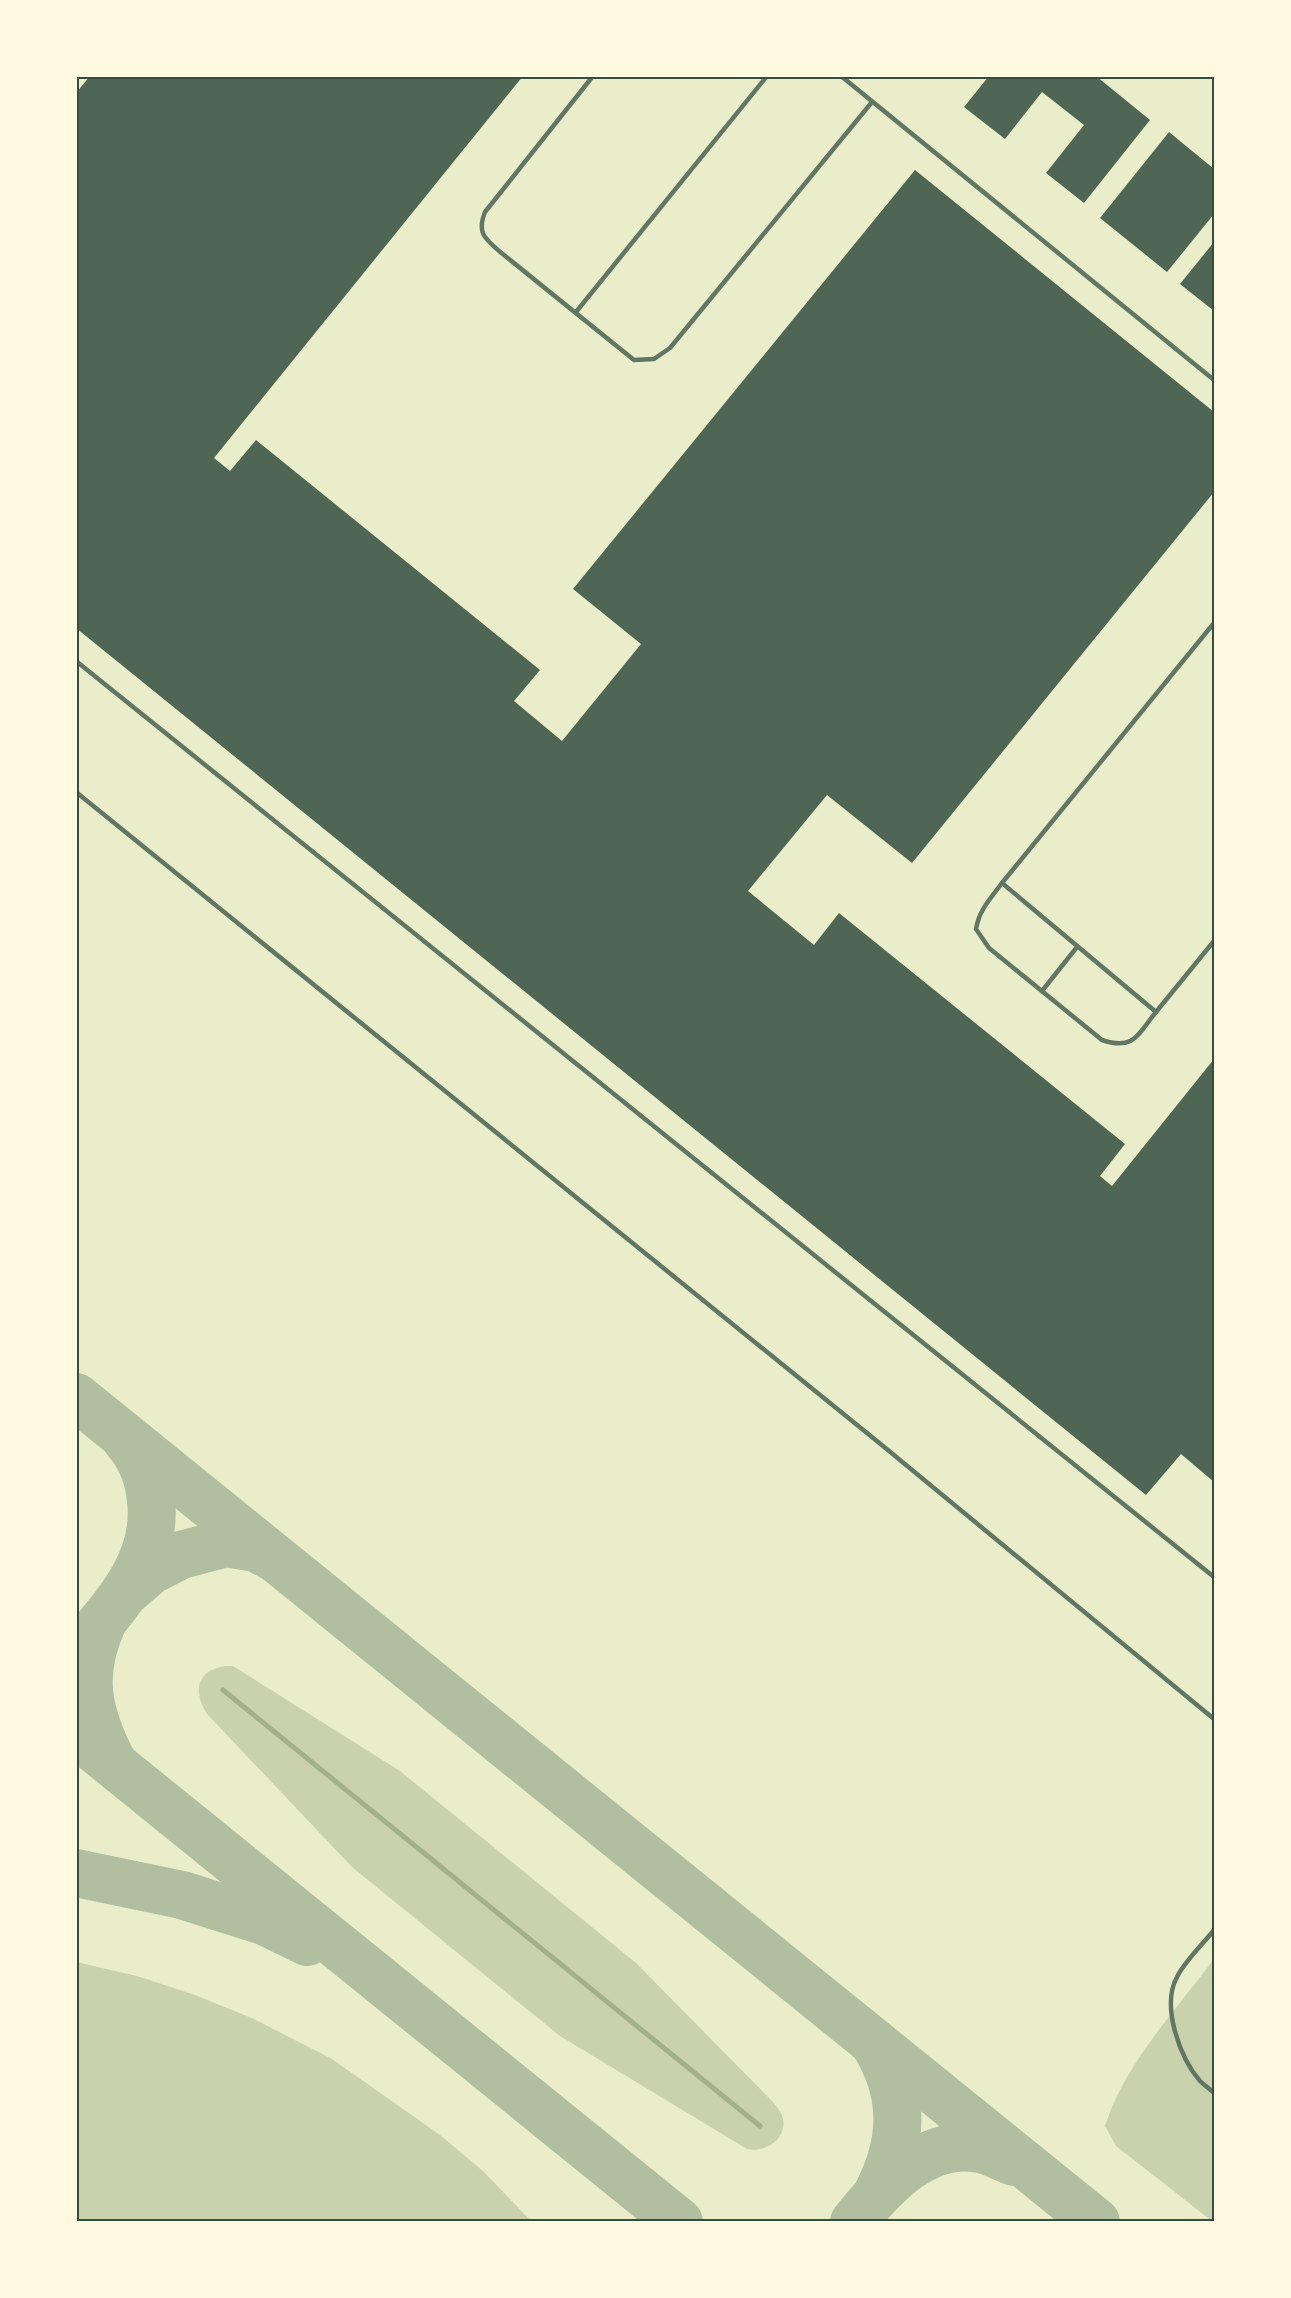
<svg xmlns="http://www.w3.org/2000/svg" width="1291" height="2298" font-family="Roboto,sans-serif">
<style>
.green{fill:#cad2ad}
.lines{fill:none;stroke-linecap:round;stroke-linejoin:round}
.stream{stroke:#a3b18a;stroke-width:5}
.taxiway{stroke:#b2bea0;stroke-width:48}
.building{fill:#4f6655}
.service{stroke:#617663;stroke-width:4.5}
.neatline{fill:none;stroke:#344e41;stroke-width:2}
</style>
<rect width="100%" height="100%" fill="#e9edc9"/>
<g class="green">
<path d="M225 1666H233L400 1771 636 1963 773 2102C777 2107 782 2113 783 2119 787 2140 764 2153 747 2149L560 2036 352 1867 208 1715C193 1693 195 1671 225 1666Z"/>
<path d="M1214 1959V2221H1212L1116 2146 1105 2126C1124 2065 1176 2010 1214 1959Z"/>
<path d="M76 1962 137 1976 195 1995 254 2019 332 2059 440 2135 484 2172 531 2221H77Z"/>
</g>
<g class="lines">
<path class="stream" d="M223 1690 760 2126"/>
<g class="taxiway">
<path d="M76 1397 1096 2222"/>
<path d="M128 1590 150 1571 181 1555 226 1543 256 1548 273 1557"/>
<path d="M103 1621C79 1675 87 1712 113 1763"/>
<path d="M76 1653C114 1607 158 1564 151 1500 149 1479 141 1457 127 1441"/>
<path d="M76 1734 679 2222"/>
<path d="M76 1873 182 1895 264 1921 307 1942"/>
<path d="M874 2043C905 2093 904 2140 878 2192"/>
<path d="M854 2222C884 2184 927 2138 980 2149 991 2151 1003 2158 1014 2162"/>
</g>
</g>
<g class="building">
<path d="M90 76H523L214 458 230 471 256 440 540 670 514 701 562 741 641 644 573 589 915 170 1214 412V492L912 863 827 795 748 891 814 945 839 913 1125 1144 1100 1176 1112 1186 1214 1059V1482L1181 1454 1146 1495 76 628V93Z"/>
<path d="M989 76H1096L1150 120 1084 203 1046 173 1084 125 1042 92 1005 139 964 107Z"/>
<path d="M1169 132 1214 169V214L1167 272 1100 218Z"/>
<path d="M1214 242V311L1180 284Z"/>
</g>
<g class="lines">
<g class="service">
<path d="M593 76 485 212C477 232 484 238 499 251L634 360 654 359 670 348 872 102"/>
<path d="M841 76 1214 380"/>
<path d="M576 312 767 76"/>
<path d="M1214 623 1002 883 1156 1012 1214 941"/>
<path d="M76 661 1214 1577"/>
<path d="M76 792 883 1446 1214 1719"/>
<path d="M1002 883C991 898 979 910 976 929L989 948 1102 1040C1134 1051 1138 1034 1156 1012"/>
<path d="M1042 991 1077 947"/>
<path d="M1214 1930C1203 1944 1185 1961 1177 1977 1161 2006 1180 2058 1200 2081 1204 2085 1210 2089 1214 2093"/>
</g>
</g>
<rect width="1291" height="2298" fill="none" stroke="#fefae0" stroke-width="156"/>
<rect x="78" y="78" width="1135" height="2142" class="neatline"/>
</svg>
